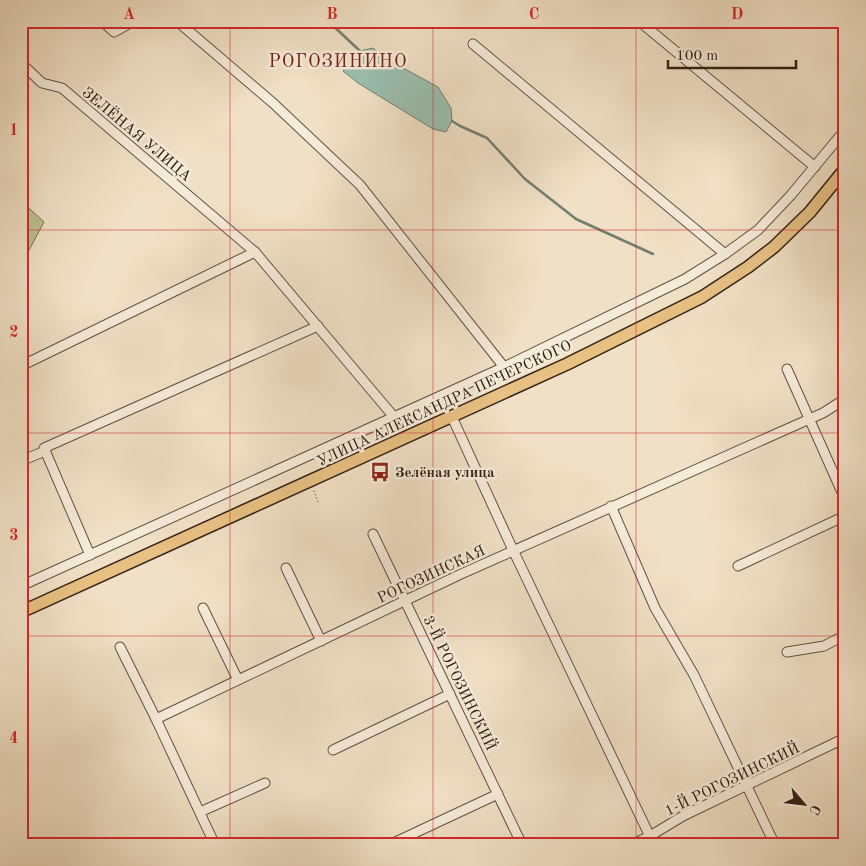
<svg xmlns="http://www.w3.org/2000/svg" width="866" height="866" font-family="'Old Standard TT',serif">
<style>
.green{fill:#bcc192;stroke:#777154}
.water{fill:#9bbeaf;stroke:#717f71}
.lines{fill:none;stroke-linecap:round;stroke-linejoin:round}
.stream{stroke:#717f71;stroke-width:2.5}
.minor-casing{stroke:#625141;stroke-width:11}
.major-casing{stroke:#322115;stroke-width:14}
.path{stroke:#322115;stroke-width:1;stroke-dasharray:1 2.5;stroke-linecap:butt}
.minor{stroke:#f5ebd9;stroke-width:9}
.major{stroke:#e8c082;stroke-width:11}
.grid{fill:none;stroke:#d62828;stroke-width:1;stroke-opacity:0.55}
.labels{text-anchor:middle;stroke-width:5;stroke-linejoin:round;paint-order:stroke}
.street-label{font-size:15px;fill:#322115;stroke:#f5ebd9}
.poi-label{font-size:15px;font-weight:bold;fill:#322115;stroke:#f5ebd9;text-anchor:start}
.quarter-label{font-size:18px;letter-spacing:1px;fill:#7a1f14;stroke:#f5ebd9}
.neatline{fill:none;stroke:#d62828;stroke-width:2}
.grid-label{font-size:16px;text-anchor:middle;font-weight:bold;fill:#d62828}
</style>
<rect width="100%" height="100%" fill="#f0e0c5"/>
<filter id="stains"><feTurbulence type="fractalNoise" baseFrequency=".004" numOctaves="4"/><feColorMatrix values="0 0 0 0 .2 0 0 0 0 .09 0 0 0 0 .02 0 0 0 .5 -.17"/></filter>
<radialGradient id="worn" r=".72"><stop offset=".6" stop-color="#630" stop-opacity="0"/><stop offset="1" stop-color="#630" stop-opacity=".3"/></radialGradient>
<path class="green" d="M21 201 44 222 21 265Z"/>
<path class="water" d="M373 48 383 57 438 87 451 108 452 121 446 132 433 129 358 83 343 71 360 51Z"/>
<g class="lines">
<g class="stream">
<path d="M328 21 360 51"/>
<path d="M452 121 460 126 487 138 525 179 576 219 653 254"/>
</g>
<defs>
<g id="minor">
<path d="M102 21 114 32 134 21"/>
<path d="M177 21 273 103 360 185 504 367"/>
<path d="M639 21 815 167"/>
<path d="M473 44 725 254"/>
<path d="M21 63 42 83 62 88 255 252 394 417"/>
<path d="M21 366 255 252"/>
<path d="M787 369 845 499"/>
<path d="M452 417 513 550 654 845"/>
<path d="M21 461 45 451"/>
<path d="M611 506 655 608 694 675 775 845"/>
<path d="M373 534 522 845"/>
<path d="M90 555 44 448 318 326"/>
<path d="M738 566 845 516"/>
<path d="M286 568 321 641"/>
<path d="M21 586 504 367 685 279 725 254 758 230 791 195 845 130"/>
<path d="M203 608 238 680"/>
<path d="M120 647 156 719"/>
<path d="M787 652 824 646 845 635"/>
<path d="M839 741 845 753"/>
<path d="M333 750 450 694"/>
<path d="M200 812 265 783"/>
<path d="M215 845 156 719 461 574 823 413 845 399"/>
<path d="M389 845 498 794"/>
<path d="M631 845 650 836 683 816 845 738"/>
</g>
<path id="major" d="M21 612 567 364 702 297 748 267 774 247 810 212 845 169"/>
</defs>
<use href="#minor" class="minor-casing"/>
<use href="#major" class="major-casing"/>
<path class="path" d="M314 491 318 502"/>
<use href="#minor" class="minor"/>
<use href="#major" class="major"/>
</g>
<path class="grid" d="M230 21V845M433 21V845M636 21V845M21 230H845M21 433H845M21 636H845"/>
<defs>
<symbol id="bus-bare" viewBox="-9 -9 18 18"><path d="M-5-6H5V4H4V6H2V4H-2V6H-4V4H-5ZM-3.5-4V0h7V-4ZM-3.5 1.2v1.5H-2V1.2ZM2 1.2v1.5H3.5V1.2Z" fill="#8f2418" stroke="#f5ebd9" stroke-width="2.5" paint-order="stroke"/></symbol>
</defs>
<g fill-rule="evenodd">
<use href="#bus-bare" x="366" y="458" width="28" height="28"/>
</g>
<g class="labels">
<g class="street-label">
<text transform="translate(137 134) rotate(40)" y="5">ЗЕЛЁНАЯ УЛИЦА</text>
<text transform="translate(444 403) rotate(-25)" y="5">УЛИЦА АЛЕКСАНДРА ПЕЧЕРСКОГО</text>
<text transform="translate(431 574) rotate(-25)" y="5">РОГОЗИНСКАЯ</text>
<text transform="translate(460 683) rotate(64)" y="5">3-Й РОГОЗИНСКИЙ</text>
<text transform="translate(732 779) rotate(-26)" y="5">1-Й РОГОЗИНСКИЙ</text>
</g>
<g class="poi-label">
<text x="395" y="477">Зелёная улица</text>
</g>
<g class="quarter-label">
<text x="338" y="67">РОГОЗИНИНО</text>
</g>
</g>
<rect width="866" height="866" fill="none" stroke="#f0e0c5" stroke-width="55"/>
<g transform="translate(804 804) rotate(118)" stroke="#f5ebd9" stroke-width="4" paint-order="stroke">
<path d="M0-4L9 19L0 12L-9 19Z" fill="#322115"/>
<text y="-8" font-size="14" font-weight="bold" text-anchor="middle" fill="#322115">С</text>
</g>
<path d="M668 60v8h128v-8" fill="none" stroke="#322115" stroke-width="2.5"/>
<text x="676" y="60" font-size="15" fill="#322115" stroke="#f5ebd9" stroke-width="4" paint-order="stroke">100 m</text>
<rect x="28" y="28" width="810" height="810" class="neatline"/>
<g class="grid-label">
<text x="129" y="19">A</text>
<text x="332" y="19">B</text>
<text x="534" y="19">C</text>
<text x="737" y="19">D</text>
<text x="14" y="135">1</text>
<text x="14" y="337">2</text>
<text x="14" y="540">3</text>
<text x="14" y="743">4</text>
</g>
<rect width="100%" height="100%" filter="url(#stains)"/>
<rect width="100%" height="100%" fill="url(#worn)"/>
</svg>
